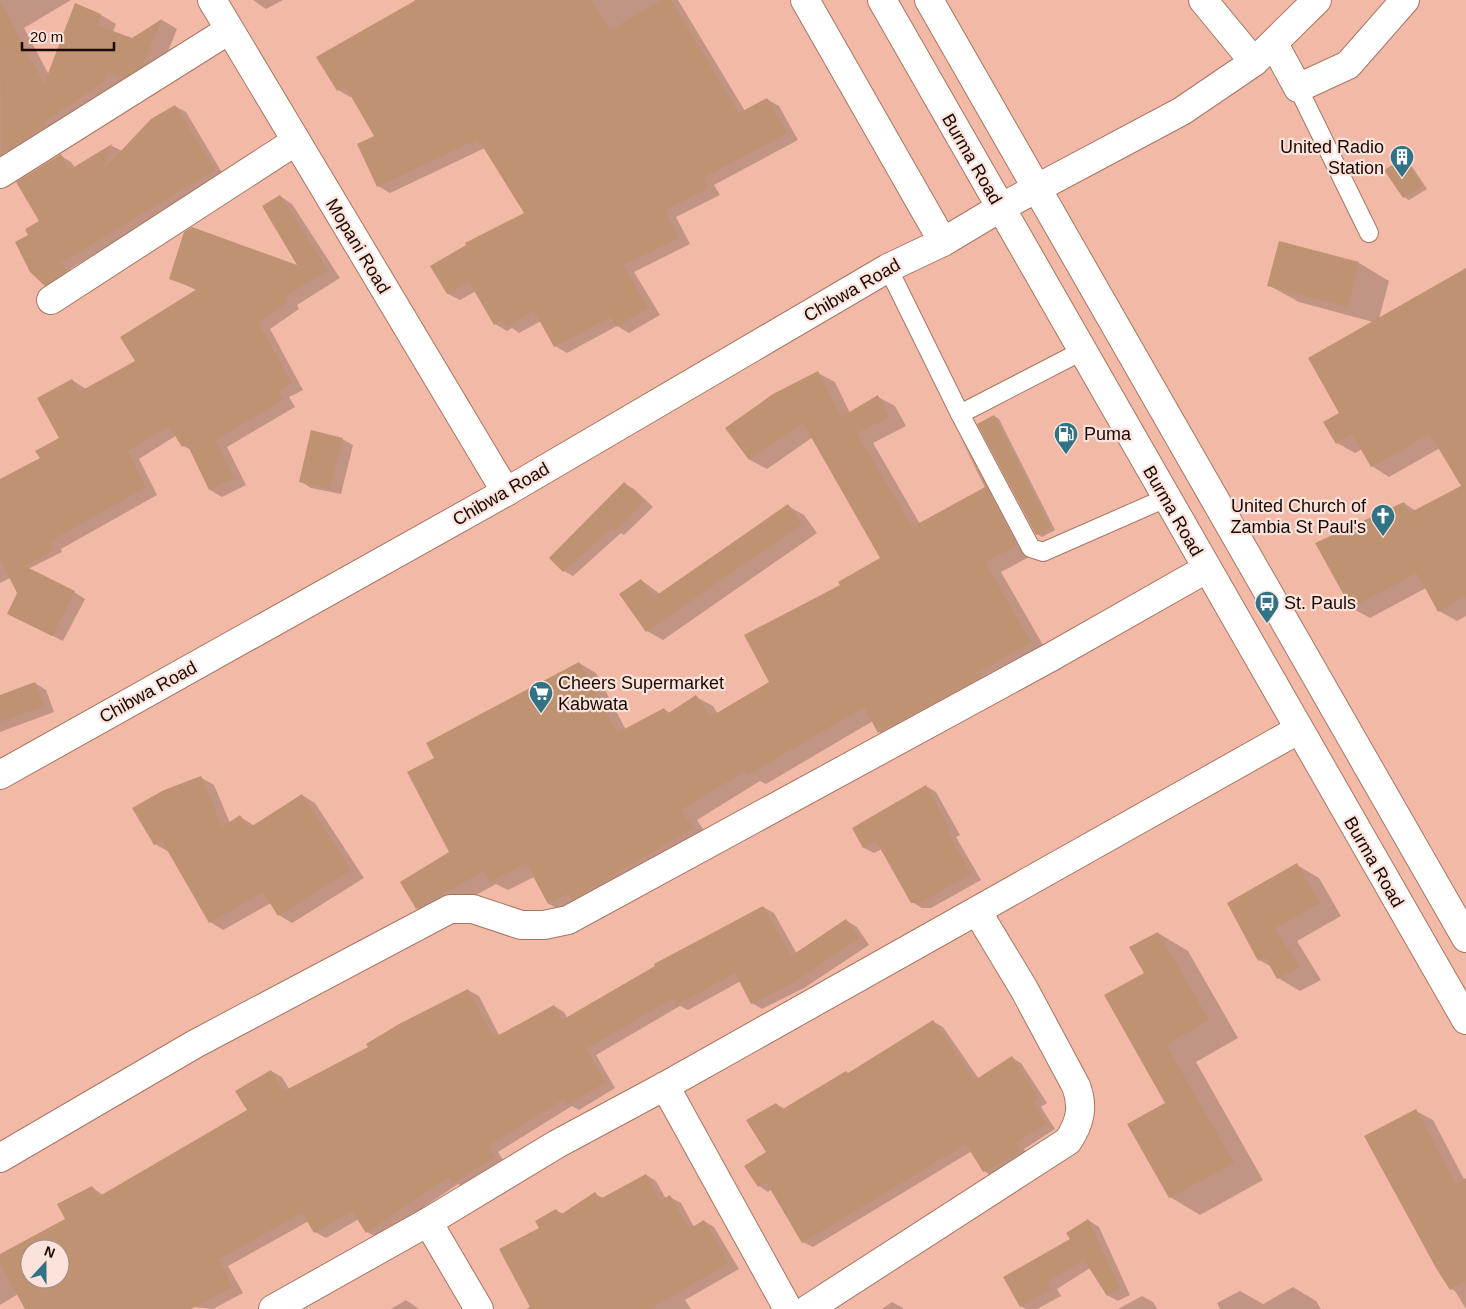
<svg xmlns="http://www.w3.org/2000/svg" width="1466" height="1309" font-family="Arial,sans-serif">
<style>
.shadow{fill:#0003;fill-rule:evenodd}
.building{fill:#bf9371;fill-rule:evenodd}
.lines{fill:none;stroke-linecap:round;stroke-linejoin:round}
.service-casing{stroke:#a97563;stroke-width:20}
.minor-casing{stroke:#a97563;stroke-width:30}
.secondary-casing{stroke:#a97563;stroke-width:30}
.service{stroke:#fff;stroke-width:18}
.minor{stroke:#fff;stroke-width:28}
.secondary{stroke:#fff;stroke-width:28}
.labels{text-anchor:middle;stroke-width:4.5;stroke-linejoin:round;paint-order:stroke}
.poi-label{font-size:18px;fill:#1b0904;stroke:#fbe3db;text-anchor:start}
.street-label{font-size:18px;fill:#1b0904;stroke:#fbe3db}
</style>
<rect width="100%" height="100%" fill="#f2baa6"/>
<g class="shadow">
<path d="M0 0H71L24 28 49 75 101 15 116 24 113 32 132 39 162 20 177 29 159 74 140 86 123 79 118 92 0 174Z"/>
<path d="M253 0H283L266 9Z"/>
<path d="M415 0H678L745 111 767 99 779 106 798 140 714 185 720 195 676 217 690 244 634 272 660 315 629 333 617 326 567 353 555 346 541 321 519 333 512 328 507 331 495 324 476 291 460 300 448 294 432 267 526 214 485 148 390 193 378 186 376 137 352 96 350 97 338 90 416 2Z"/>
<path d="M175 106 186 112 224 176 70 269 78 276 56 291 45 285 30 235 40 221 61 156 71 162 75 168 112 146 122 151Z"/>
<path d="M1404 159 1409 162 1427 189 1409 200 1404 197Z"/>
<path d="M280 196 292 204 340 278 297 305 299 309 270 329 303 390 289 397 295 407 227 447 246 485 222 497 210 490 191 450 183 446 177 435 139 459 157 495 61 549 62 552 0 583V480L41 459 60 438 72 380 86 389 137 361 198 291 171 278 300 268Z"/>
<path d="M1280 243 1359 263 1389 281 1379 319 1466 269V616L1457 621 1439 611 1426 588 1370 618 1352 608 1317 544 1404 503 1416 511 1463 486 1440 448 1389 477 1372 466 1362 449 1355 453 1337 443 1341 413 1373 322 1299 302 1268 285Z"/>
<path d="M818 373 835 382 850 413 878 397 895 406 906 426 873 443 920 524 986 488 961 437 975 445 1033 555 1001 572 1047 652 896 742 879 732 873 721 766 784 760 781 697 820 709 838 566 913 549 904 534 877 508 890 496 884 434 918 417 908 451 853 436 759 579 663 596 673 626 730 664 709 670 713 696 697 713 706 718 714 770 682 842 586 882 558 813 437 767 469 750 460 727 428Z"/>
<path d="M994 416 999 419 1055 530 1042 537 1037 534Z"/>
<path d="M342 439 353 445 341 494 311 488 300 481Z"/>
<path d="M625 484 634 489 653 507 624 535 621 533 573 576 564 571Z"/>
<path d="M788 506 804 515 817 533 663 640 647 631 641 580 660 594Z"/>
<path d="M74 592 85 599 63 641 19 619Z"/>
<path d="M35 683 46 690 54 712 0 732V696Z"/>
<path d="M200 777 214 785 230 823 240 817 255 826 302 795 315 803 364 878 292 923 279 915 271 903 223 930 210 922 169 852 155 844 134 809Z"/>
<path d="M926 786 936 792 960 835 956 837 981 880 931 908H922L912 902 882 849 874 853 864 848 853 828Z"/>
<path d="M1297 865 1319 878 1341 916 1297 941 1321 980 1300 991 1278 978 1272 967 1259 960Z"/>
<path d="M763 907 774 913 797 954 847 921 857 927 869 945 804 988 762 1009 752 1003 741 981 688 1010 680 1006 596 1055 615 1088 579 1110 572 1106 498 1152 505 1163 465 1188 458 1184 378 1238 367 1232 359 1219 326 1238 315 1232 309 1221 228 1266 243 1293 213 1309 194 1307 26 1309 18 1294 0 1305V1255L67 1219 92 1187 104 1196 248 1110 271 1071 282 1077 289 1089 369 1047 468 990 479 996 499 1035 554 1006 564 1012 568 1019ZM30 1249H60V1279H30Z"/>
<path d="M1158 933 1188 951 1238 1038 1196 1062 1263 1180 1200 1215 1170 1197 1167 1104 1146 973Z"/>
<path d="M934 1022 943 1027 979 1079 1012 1058 1021 1063 1047 1103 1041 1107 1055 1129 1024 1149 1029 1157 993 1177 984 1171 972 1151 813 1247 803 1242 772 1189 768 1192 759 1186 776 1104 785 1109 849 1074Z"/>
<path d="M1416 1111 1433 1120 1465 1181 1466 1180V1309L1455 1291 1451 1289Z"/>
<path d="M646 1175 656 1181 666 1199 670 1197 681 1203 694 1227 704 1221 714 1227 739 1269 685 1300 691 1309H526L531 1306 541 1229 556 1210 563 1214 595 1194 603 1198Z"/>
<path d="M1088 1220 1099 1227 1130 1295 1118 1301 1107 1295 1090 1268 1057 1289 1061 1296 1037 1309H1026L1020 1306Z"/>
<path d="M1293 1287 1316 1301 1321 1309H1220L1217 1303 1240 1291 1263 1304Z"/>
<path d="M1142 1296 1153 1302 1157 1309H1118Z"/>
<path d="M406 1300 419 1309H391Z"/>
<path d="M892 1302 903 1308V1309H882Z"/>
</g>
<g class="building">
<path d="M416 0H591L610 30 662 0H671L739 113 767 98 787 133 703 178 708 188 665 210 679 238 623 265 648 308 616 327 610 317 554 347 534 311 506 327 502 320 494 325 469 282 447 294 430 266 466 245 465 243 524 213 478 139 377 187 357 144 374 136 345 86 337 91 316 57Z"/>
<path d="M0 1 44 84 75 3 101 14 97 25 132 38 162 19 143 65 124 78 107 72 103 83 44 122 46 126 1 155Z"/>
<path d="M175 105 215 170 61 263 68 270 45 286 30 272 15 242 28 235 25 229 39 221 16 182 61 154 69 170 112 144 102 171 151 119Z"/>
<path d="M1404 158 1423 186 1403 198 1384 170Z"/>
<path d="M280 195 328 270 285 297 288 302 258 322 292 383 278 390 283 400 215 440 234 478 209 490 187 444 182 447 169 426 128 451 146 487 49 542 54 550 25 566 75 591 52 636 7 614 17 593 0 559V479L40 458 35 451 59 438 37 398 72 379 79 392 135 361 120 337 197 289 169 279 184 232 192 227 297 265 262 206Z"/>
<path d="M1279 241 1359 262 1348 307 1267 286Z"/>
<path d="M1466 268V596L1438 612 1417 573 1351 608 1315 543 1404 502 1409 513 1461 486 1430 434 1371 467 1352 434 1336 444 1323 422 1339 413 1308 358Z"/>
<path d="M818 371 841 417 878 395 890 417 857 433 912 527 985 487 958 434 1017 545 985 562 1031 642 979 672 982 677 878 733 864 707 748 775 745 771 681 810 693 828 572 900 568 894 548 904 526 863 490 882 484 871 416 909 400 882 449 852 407 772 434 758 426 743 579 662 617 733 664 708 667 714 696 695 710 717 769 682 744 635 840 585 838 582 880 558 803 423 749 460 725 428 773 394Z"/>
<path d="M994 415 1050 527 1036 535 977 424Z"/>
<path d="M311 430 343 438 330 489 299 482Z"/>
<path d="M624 482 644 501 615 531 612 528 563 572 549 558Z"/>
<path d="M788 504 802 524 646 632 619 594 641 579 654 597Z"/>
<path d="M35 682 44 706 0 722V695Z"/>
<path d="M201 776 222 827 240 815 249 828 302 794 351 870 278 916 263 892 209 923 162 841 154 845 132 808 164 790Z"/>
<path d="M926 785 950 829 947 831 971 874 920 903H911L876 841 863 848 852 828Z"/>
<path d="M1297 863 1320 903 1275 928 1300 967 1277 979 1265 957 1258 961 1227 903Z"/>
<path d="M763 906 791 956 846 919 859 938 793 983 751 1004 735 973 677 1005 673 998 586 1049 606 1082 567 1105 564 1099 488 1146 495 1157 453 1183 449 1177 366 1233 352 1211 314 1233 302 1213 219 1259 233 1287 191 1309H25L0 1264V1254L65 1219 57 1204 92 1186 98 1197 247 1110 235 1091 271 1070 284 1091 368 1047 366 1044 399 1024 468 989 493 1036 497 1033 499 1035 554 1005 562 1020 655 966 654 964ZM30 1249H60V1279H30Z"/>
<path d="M1158 932 1209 1020 1166 1045 1234 1163 1169 1198 1127 1124 1165 1103 1104 995 1144 973 1129 947Z"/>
<path d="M933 1020 975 1080 1012 1056 1038 1097 1032 1101 1047 1123 1016 1143 1021 1152 983 1172 966 1144 802 1243 766 1182 758 1187 744 1166 766 1152 746 1120 776 1103 781 1110 846 1071 848 1073Z"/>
<path d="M1416 1109 1456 1185 1466 1178V1280L1450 1290 1436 1268 1364 1136Z"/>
<path d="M646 1174 660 1201 670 1195 689 1229 704 1220 729 1263 650 1309H531L499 1249 539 1228 535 1221 556 1209 560 1215 595 1192 600 1199Z"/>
<path d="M1088 1219 1120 1288 1107 1296 1084 1260 1047 1282 1051 1289 1020 1307 1003 1277 1070 1239 1066 1233Z"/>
</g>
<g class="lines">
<defs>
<g id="service">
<path d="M1298 88 1369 233"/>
<path d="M888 268 960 414 1031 548 1043 552 1166 498"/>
<path d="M960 414 1082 351"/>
</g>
<g id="minor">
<path d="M212 0 506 492"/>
<path d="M805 0 943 242"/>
<path d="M1203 0 1254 62"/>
<path d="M1274 44 1298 88 1348 65 1405 0"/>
<path d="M0 174 229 30"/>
<path d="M51 300 296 141"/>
<path d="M0 775 506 492 888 268 943 242 1000 208 1182 111 1254 62 1317 0"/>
<path d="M665 1086 788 1309"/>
<path d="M0 1158 195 1044 450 909H473L521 925H544L568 920 1051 657 1206 569"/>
<path d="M428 1222 479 1309"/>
<path d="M273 1309 428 1222 557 1144 665 1086 1298 730"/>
<path d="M808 1309 1068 1141C1080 1123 1084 1107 1076 1086L1024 989 977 911"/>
</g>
<g id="secondary">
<path d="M882 0 1466 1020"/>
<path d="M929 0 1466 938"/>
</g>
</defs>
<use href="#service" class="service-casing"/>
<use href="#minor" class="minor-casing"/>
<use href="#secondary" class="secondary-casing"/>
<use href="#service" class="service"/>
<use href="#minor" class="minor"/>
<use href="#secondary" class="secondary"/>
</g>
<defs>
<symbol id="building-pin" viewBox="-11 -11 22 30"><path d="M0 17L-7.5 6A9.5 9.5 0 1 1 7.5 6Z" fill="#317285" stroke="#fbe3db"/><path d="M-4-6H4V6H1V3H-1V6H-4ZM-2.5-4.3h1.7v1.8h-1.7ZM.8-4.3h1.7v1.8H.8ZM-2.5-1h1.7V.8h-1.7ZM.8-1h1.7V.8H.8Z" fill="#fff"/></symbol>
<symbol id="fuel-pin" viewBox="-11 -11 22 30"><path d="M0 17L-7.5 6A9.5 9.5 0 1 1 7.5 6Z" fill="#317285" stroke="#fbe3db"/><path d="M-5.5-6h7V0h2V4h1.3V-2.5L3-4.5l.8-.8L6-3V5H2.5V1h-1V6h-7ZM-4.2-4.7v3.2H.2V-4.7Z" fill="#fff"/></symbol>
<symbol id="church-pin" viewBox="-11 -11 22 30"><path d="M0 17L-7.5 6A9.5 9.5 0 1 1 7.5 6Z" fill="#317285" stroke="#fbe3db"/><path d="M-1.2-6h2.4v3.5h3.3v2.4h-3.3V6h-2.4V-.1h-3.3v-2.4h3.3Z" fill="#fff"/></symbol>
<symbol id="bus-pin" viewBox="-11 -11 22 30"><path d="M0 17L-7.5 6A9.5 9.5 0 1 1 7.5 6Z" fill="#317285" stroke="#fbe3db"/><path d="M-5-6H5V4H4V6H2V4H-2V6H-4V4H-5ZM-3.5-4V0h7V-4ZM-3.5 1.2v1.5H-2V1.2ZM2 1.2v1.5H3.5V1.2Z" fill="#fff"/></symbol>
<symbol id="supermarket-pin" viewBox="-11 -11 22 30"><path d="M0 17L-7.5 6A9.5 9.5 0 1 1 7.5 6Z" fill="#317285" stroke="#fbe3db"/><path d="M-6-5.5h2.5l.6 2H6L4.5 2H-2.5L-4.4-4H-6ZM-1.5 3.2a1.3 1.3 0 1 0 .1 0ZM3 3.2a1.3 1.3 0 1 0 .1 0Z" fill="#fff"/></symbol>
</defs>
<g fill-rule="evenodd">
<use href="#building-pin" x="1388" y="143" width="28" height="38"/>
<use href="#fuel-pin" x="1052" y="420" width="28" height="38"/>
<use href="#church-pin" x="1369" y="502" width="28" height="38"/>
<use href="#bus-pin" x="1253" y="589" width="28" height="38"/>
<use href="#supermarket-pin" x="527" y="679" width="28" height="38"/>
</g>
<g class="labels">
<g class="poi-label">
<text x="1384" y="153" text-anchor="end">United Radio<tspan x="1384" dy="21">Station</tspan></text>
<text x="1084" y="440">Puma</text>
<text x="1366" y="512" text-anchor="end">United Church of<tspan x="1366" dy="21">Zambia St Paul's</tspan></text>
<text x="1284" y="609">St. Pauls</text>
<text x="558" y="689">Cheers Supermarket<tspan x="558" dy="21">Kabwata</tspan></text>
</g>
<g class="street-label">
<text transform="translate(972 159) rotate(60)" y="6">Burma Road</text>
<text transform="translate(358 246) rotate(59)" y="6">Mopani Road</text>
<text transform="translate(852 290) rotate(-30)" y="6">Chibwa Road</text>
<text transform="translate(501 494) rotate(-30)" y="6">Chibwa Road</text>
<text transform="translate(1173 511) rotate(60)" y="6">Burma Road</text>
<text transform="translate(148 692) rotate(-29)" y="6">Chibwa Road</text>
<text transform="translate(1374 862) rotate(60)" y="6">Burma Road</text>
</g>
</g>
<g transform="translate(45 1264) rotate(21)"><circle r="24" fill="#fbe3db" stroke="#a18c85"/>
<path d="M0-4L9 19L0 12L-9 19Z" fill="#317285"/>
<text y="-8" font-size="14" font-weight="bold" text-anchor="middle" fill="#1b0904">N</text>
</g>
<path d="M22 42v8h92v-8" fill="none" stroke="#1b0904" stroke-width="2.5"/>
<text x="30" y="42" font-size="15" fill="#1b0904" stroke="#fbe3db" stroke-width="4" paint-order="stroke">20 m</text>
</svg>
